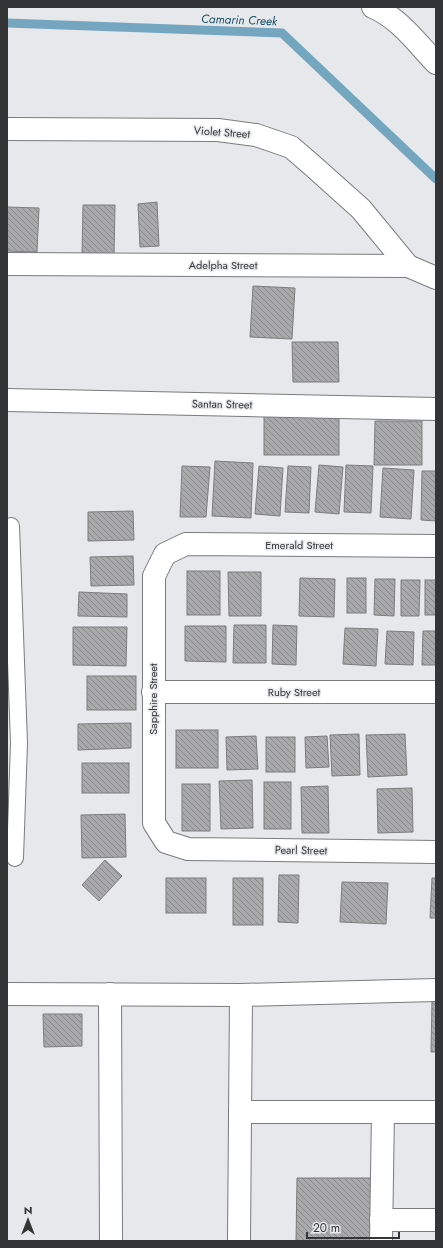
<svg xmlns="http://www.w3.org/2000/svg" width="443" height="1248" font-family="Jost,sans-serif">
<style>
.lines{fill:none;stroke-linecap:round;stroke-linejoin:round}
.stream{stroke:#74a6c0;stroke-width:9}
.building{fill:url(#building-back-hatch);stroke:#7d7c7f}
.lane-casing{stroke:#797b7e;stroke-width:18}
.street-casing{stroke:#797b7e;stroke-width:24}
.lane{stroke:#fff;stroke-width:16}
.street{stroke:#fff;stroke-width:22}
.labels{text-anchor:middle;stroke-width:3;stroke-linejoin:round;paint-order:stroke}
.street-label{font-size:11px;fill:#343536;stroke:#e6e8eb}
.water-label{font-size:12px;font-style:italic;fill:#154e66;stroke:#e6e8eb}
</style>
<defs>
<pattern id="building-back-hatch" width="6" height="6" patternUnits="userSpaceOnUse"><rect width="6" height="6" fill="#a9a8ab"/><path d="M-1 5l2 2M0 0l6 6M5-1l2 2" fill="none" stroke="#8a8a8c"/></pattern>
</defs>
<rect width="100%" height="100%" fill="#e6e8eb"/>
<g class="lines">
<path class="stream" d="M7 23 282 33 436 179"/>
</g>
<g class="building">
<path d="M157 202 159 246 140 247 138 204Z"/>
<path d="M83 205H115L114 257 82 256Z"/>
<path d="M7 207 39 208 37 252 7 251Z"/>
<path d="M253 286 295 288 292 339 250 337Z"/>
<path d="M292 342H338L339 382H293Z"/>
<rect x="264" y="416" width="75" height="39"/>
<path d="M375 421H422V465H374Z"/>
<path d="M215 461 253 463 251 518 212 516Z"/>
<path d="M319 465 343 467 339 514 315 512Z"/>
<path d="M346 465 373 466 371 513 344 512Z"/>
<path d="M182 466 210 467 206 517H180Z"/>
<path d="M259 466 283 468 280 516 255 514Z"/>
<path d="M288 466 311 467 309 513 285 512Z"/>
<path d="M383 468 414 470 411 519 380 517Z"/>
<path d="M422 471H436V521L421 520Z"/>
<path d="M133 511 134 540 88 541V512Z"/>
<path d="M133 556 134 585 91 586 90 557Z"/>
<rect x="187" y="571" width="33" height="44"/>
<path d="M228 572H261V616H229Z"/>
<path d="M300 578 335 579 334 617 299 616Z"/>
<rect x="347" y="578" width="19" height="35"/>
<path d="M375 579H395L394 616 374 615Z"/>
<path d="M401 580H420L419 616H401Z"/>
<rect x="425" y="580" width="11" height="35"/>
<path d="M79 592 127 594V617L78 616Z"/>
<path d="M234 625H266V663H233Z"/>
<path d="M273 625 297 626 296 665 272 664Z"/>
<path d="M185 626H226V662L185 661Z"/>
<path d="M73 627H127L126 666 73 665Z"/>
<path d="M345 628 378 629 376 666 343 664Z"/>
<path d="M387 631 414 632 413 665 385 664Z"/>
<path d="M423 631H436V665H422Z"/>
<rect x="87" y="676" width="49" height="34"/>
<path d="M131 723V748L78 750V724Z"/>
<rect x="176" y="730" width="42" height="38"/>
<path d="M359 734 360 775 332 776 330 735Z"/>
<path d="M405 734 407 775 368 777 366 735Z"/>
<path d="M256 736 258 769 227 770 226 737Z"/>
<path d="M327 736 329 767 306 768 305 737Z"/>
<rect x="266" y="737" width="29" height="35"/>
<rect x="82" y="763" width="47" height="30"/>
<path d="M252 780 253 828 221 829 219 781Z"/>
<rect x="264" y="782" width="27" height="47"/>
<rect x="182" y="784" width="28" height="47"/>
<path d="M328 786 329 833H302L301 787Z"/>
<path d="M412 788 413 832 378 833 377 789Z"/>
<path d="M125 814 126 857 82 858 81 815Z"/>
<path d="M105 860 122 876 99 901 82 885Z"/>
<path d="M279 875H299L298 923 278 922Z"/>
<rect x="166" y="878" width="40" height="35"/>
<rect x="233" y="878" width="30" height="47"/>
<path d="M432 878H436V918H430Z"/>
<path d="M342 882 388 883 386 924 340 922Z"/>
<path d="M432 1000H436V1052H431Z"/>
<path d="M43 1014H82V1046L44 1047Z"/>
<path d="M297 1178H380V1241H296Z"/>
</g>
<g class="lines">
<defs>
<path id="lane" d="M11 526 19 743 15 858"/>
<g id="street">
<path d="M373 7C399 18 417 43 436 63"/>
<path d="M7 129 218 130 256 135 291 147 313 166 361 209 408 266"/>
<path d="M7 264 408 266 436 278"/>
<path d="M7 400 436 409"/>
<path d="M436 546 186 544 165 554 154 576V823L166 842 188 849 436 852"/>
<path d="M153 692H436"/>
<path d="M7 994 241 995 436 990"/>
<path d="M110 994 111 1241"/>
<path d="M240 1112H436"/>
<path d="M381 1220H436"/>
<path d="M239 1241 241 995"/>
<path d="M381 1241 383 1112"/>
</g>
</defs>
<use href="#lane" class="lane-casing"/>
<use href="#street" class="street-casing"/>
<use href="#lane" class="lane"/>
<use href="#street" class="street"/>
</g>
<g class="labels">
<g class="street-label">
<text transform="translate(222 132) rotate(4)" y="4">Violet Street</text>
<text x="223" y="269">Adelpha Street</text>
<text transform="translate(222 404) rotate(1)" y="4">Santan Street</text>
<text x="299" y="549">Emerald Street</text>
<text x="294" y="696">Ruby Street</text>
<text transform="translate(153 699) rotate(-90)" y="4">Sapphire Street</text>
<text transform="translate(301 850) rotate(1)" y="4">Pearl Street</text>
</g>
<g class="water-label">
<text transform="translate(239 20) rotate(2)" y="4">Camarin Creek</text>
</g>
</g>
<rect width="443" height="1248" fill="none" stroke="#343536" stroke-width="16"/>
<g transform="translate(28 1220)" stroke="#e6e8eb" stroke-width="3" paint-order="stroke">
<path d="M0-3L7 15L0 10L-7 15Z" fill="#343536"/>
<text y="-6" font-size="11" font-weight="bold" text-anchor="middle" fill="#343536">N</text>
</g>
<path d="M307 1232v6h92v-6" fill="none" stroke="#343536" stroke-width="2"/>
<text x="313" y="1232" font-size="12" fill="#343536" stroke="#e6e8eb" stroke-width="3" paint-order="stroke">20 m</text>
</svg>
